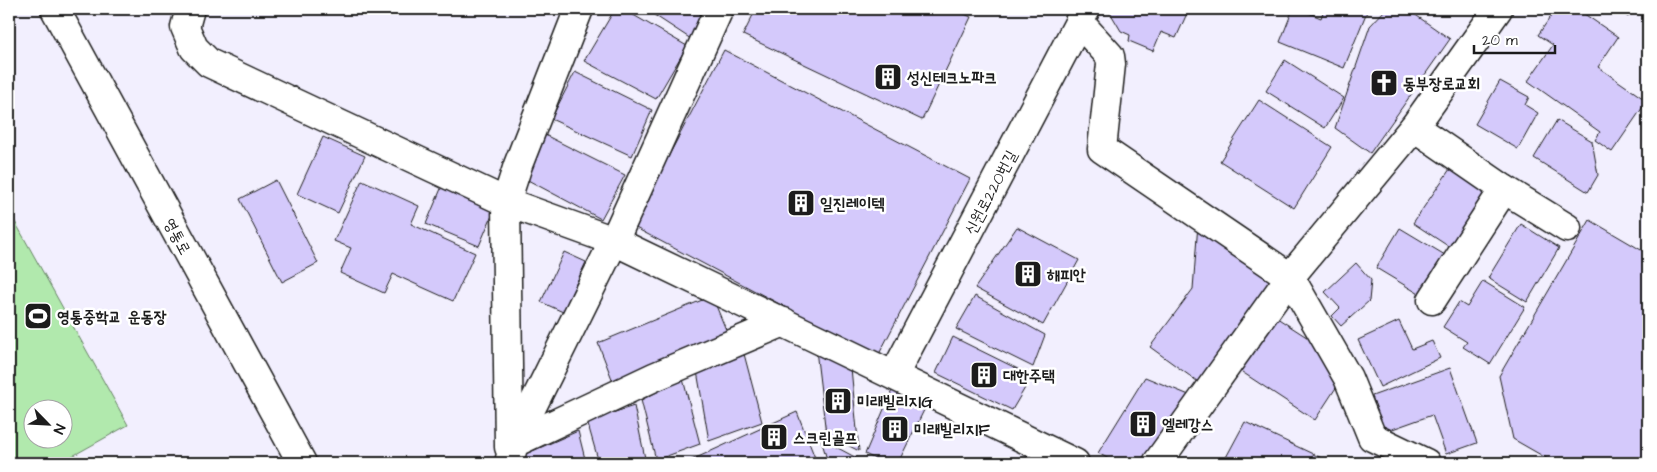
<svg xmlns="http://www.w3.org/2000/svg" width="1657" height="472" font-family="'Architects Daughter','Poor Story',sans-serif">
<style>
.green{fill:#b1e9ad;stroke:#668264;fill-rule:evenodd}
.building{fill:#d4c9fb;stroke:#1c1c1c}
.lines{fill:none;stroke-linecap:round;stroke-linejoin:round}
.minor-casing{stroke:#1c1c1c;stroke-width:31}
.minor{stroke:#fff;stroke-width:28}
.labels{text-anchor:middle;stroke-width:5;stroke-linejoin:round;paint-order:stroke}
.poi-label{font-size:16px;font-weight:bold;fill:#1c1c1c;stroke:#fff;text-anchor:start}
.street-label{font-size:16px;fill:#1c1c1c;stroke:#fff}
</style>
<rect width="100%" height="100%" fill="#f2effe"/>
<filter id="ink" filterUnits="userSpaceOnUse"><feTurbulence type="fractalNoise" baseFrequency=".02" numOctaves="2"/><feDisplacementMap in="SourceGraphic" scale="10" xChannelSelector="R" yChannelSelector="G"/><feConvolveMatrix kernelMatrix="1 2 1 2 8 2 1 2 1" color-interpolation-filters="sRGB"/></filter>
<g filter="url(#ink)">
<path class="green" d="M14 220 128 425 60 463H9V222ZM32 410H62V440H32Z"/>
<g class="building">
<path d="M615 9H623L687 46 656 99 584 61Z"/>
<path d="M645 9H707L691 39Z"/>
<path d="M756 9H954L971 17 922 120 743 35Z"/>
<path d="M1113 9H1189L1176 38 1161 32 1153 51 1129 41 1130 35 1121 31 1111 14Z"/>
<path d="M1293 9H1299L1321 18 1324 9H1368L1344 68 1280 42Z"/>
<path d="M1393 9H1407L1450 39 1370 153 1335 128 1370 26 1385 10Z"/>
<path d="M1556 9H1577L1618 37 1598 67 1647 101 1612 152 1595 140 1600 132 1528 81 1553 45 1538 35Z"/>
<path d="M1617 9H1635L1628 17Z"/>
<path d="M724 50 970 179 878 356 632 226Z"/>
<path d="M1285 60 1344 98 1325 128 1266 91Z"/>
<path d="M575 72 652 110 632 156 551 119Z"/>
<path d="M1500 81 1529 97 1525 105 1538 113 1518 149 1475 124Z"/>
<path d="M1259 100 1332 147 1294 208 1220 161Z"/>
<path d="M1557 120 1592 141 1598 175 1588 192 1534 158Z"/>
<path d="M539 132 625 175 601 219 524 178Z"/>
<path d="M323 137 365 156 338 213 297 194Z"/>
<path d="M1450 169 1487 194 1451 248 1413 223Z"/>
<path d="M276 180 318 263 282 282 240 199Z"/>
<path d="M362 180 419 206 411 224 475 253 453 301 393 274 384 293 340 273 351 248 334 241Z"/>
<path d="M443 184 496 206 479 246 426 224Z"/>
<path d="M1590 220 1648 254V463H1555L1513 439 1499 376Z"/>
<path d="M1198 224 1276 282 1201 384 1150 347 1193 289Z"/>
<path d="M1521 224 1559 248 1527 302 1488 278Z"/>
<path d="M1017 227 1079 260 1043 325 975 288Z"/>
<path d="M1400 228 1450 258 1426 298 1376 268Z"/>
<path d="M564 252 586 262 563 312 541 302Z"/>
<path d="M1356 263 1371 280 1369 301 1341 326 1332 316 1340 308 1325 292Z"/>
<path d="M1483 281 1525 307 1490 364 1463 347 1467 342 1443 327 1459 302 1467 307Z"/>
<path d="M712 296 729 337 614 384 598 343Z"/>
<path d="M975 296 1045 335 1033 367 956 329Z"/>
<path d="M1274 316 1316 343 1339 383 1315 420 1239 370Z"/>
<path d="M1399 321 1412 349 1432 341 1440 358 1380 387 1358 340Z"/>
<path d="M953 337 1032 376 1012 410 936 373Z"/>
<path d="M816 350 851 368 859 451 826 434Z"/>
<path d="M744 354 762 422 709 441 697 371Z"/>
<path d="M1450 368 1477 443 1446 454 1432 415 1384 432 1372 396Z"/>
<path d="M1145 377 1189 395 1143 463H1116L1098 453Z"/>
<path d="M683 379 700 444 656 460 641 400Z"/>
<path d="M893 388 927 404 898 463H883L865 454Z"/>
<path d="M634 406 646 463H599L587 421Z"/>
<path d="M797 412 817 463H685Z"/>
<path d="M1245 422 1332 463H1223Z"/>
<path d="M578 431 586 463H522L519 457Z"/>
<path d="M821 439 866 463H828Z"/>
</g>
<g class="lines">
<defs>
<g id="minor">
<path d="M55 9 302 463"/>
<path d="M190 9 185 27 194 48 209 63 506 202 614 241 1075 463"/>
<path d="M1079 22 1110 56 1111 64 1102 149 1290 277 1348 378 1372 437 1426 463"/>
<path d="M1414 127 1504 189 1567 228"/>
<path d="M1432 300 1504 189"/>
<path d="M894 375 1086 9"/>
<path d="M514 443 654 377 784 322"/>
<path d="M509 447 506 202 518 165 579 9"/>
<path d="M509 463 514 443 614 241 719 9"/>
<path d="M1157 463 1290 277 1414 127 1498 9"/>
</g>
</defs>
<use href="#minor" class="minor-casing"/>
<use href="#minor" class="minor"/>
</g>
</g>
<defs>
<symbol id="building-square" viewBox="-11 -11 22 22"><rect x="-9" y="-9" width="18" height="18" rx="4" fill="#1c1c1c" stroke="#fff"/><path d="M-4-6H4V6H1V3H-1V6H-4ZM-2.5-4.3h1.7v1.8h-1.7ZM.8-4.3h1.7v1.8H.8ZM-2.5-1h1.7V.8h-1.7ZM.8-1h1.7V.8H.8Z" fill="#fff"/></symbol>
<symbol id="church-square" viewBox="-11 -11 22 22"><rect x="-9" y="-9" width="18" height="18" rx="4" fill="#1c1c1c" stroke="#fff"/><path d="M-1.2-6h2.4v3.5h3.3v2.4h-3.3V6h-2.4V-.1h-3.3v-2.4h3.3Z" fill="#fff"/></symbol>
<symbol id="stadium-square" viewBox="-11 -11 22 22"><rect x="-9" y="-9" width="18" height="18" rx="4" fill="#1c1c1c" stroke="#fff"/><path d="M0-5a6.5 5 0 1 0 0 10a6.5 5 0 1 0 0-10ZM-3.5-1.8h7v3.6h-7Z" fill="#fff"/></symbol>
</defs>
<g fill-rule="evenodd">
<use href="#building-square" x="872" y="61" width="32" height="32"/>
<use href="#church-square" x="1368" y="67" width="32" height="32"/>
<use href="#building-square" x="785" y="187" width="32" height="32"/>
<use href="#building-square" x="1012" y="258" width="32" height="32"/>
<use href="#stadium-square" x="22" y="300" width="32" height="32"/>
<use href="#building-square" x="968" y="359" width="32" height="32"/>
<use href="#building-square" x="822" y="385" width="32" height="32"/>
<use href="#building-square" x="1127" y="408" width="32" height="32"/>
<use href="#building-square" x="879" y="413" width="32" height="32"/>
<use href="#building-square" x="758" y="421" width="32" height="32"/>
</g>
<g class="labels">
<g class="poi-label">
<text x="907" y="83">성신테크노파크</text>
<text x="1403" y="89">동부장로교회</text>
<text x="820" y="209">일진레이텍</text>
<text x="1047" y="280">해피안</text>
<text x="57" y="322">영통중학교 운동장</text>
<text x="1003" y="381">대한주택</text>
<text x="857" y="407">미래빌리지G</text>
<text x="1162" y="430">엘레강스</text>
<text x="914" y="435">미래빌리지F</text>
<text x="793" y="443">스크린골프</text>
</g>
<g class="street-label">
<text transform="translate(990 192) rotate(-62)" y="6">신원로220번길</text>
<text transform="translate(178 236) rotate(62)" y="6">영통로</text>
</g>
</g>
<rect width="1657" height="472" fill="none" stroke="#fff" stroke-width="30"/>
<rect x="15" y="15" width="1627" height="442" fill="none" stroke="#1c1c1c" stroke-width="2" filter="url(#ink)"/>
<g transform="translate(48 424) rotate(114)"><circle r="24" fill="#ffffff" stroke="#a4a4a4"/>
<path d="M0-4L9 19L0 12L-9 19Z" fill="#1c1c1c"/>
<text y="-8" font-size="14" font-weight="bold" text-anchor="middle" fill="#1c1c1c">N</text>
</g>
<path d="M1474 45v8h81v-8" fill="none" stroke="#1c1c1c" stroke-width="2.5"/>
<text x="1482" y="45" font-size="15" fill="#1c1c1c" stroke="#ffffff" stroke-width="4" paint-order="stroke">20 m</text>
</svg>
